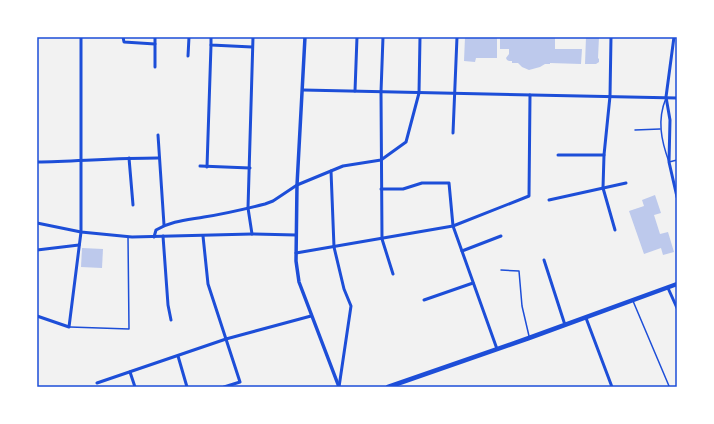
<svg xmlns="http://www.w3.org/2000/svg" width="714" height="424" font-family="'DejaVu Sans',sans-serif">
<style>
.building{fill:#bdc9ec}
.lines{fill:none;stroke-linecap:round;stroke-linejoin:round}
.service{stroke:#1d4ed8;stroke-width:1.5}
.minor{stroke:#1d4ed8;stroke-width:3}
.tertiary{stroke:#1d4ed8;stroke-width:3.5}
.primary{stroke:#1d4ed8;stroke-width:4.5}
.neatline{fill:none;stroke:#1d4ed8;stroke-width:1.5}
</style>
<rect width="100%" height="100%" fill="#f2f2f2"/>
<g class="building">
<path d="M465 37H497V58H476L475 62 464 61Z"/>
<path d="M500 37H555V49H582L581 64 550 63V64H545L540 67 529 70 522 67 518 63H512V61H509L507 60 506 58 509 54V49H500Z"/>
<path d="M586 37H599L598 58 599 59V62L596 64H585Z"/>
<path d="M655 195 661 213 654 215 660 234 668 232 674 252 663 255 661 248 644 254 629 211 644 206 642 200Z"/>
<path d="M82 248 103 249 102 268 81 267Z"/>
</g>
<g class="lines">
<g class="service">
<path d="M666 98C657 120 661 140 669 162L677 160"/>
<path d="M635 130 660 129"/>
<path d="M501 270 519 271 522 306 529 336"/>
<path d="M633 301 669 386"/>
<path d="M70 327 129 329 128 237"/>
</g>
<g class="minor">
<path d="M123 37 124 42 155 44"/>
<path d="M211 37V45L252 47"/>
<path d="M383 37 381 92 382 239 393 274"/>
<path d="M611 37 610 96 604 155 603 188 615 230"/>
<path d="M674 37 666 97 670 120 669 162 677 197"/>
<path d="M188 56 189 37"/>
<path d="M155 67V37"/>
<path d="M303 90 677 98"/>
<path d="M355 91 357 37"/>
<path d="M453 133 457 37"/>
<path d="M158 135 164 225"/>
<path d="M558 155H604"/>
<path d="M129 158 133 205"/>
<path d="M37 162C78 161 118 158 158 158"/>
<path d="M200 166 250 168"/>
<path d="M207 167 211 45"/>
<path d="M331 171 334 247 344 289 351 306 339 387"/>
<path d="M381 189H403L422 183H449L453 226 497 349"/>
<path d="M549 200 626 183"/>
<path d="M37 223 81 232 132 237 252 234 296 235"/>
<path d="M252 234 248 208 253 37"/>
<path d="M163 236 168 305 171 320"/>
<path d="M203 236 208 284 240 382 224 387"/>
<path d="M154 237 156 230C171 221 187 220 204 217 224 214 245 209 265 204L273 201 297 185 343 166 381 160 406 142 419 93 420 37"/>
<path d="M37 250 79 245"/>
<path d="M462 251 501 236"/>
<path d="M296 253 453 226 529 196 530 95"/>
<path d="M544 260 565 325"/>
<path d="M668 288 677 308"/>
<path d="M424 300 473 283"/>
<path d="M37 316 69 327 81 232V37"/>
<path d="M586 318 612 387"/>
<path d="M178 356 187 387"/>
<path d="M130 372 135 387"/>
<path d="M97 383 226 339 311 316"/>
</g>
<path class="tertiary" d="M305 37 297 185 296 261 299 282 339 387"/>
<path class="primary" d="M388 387 529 338 677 284"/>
</g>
<rect width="714" height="424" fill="none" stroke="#ffffff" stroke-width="76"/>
<rect x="38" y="38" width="638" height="348" class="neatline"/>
</svg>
